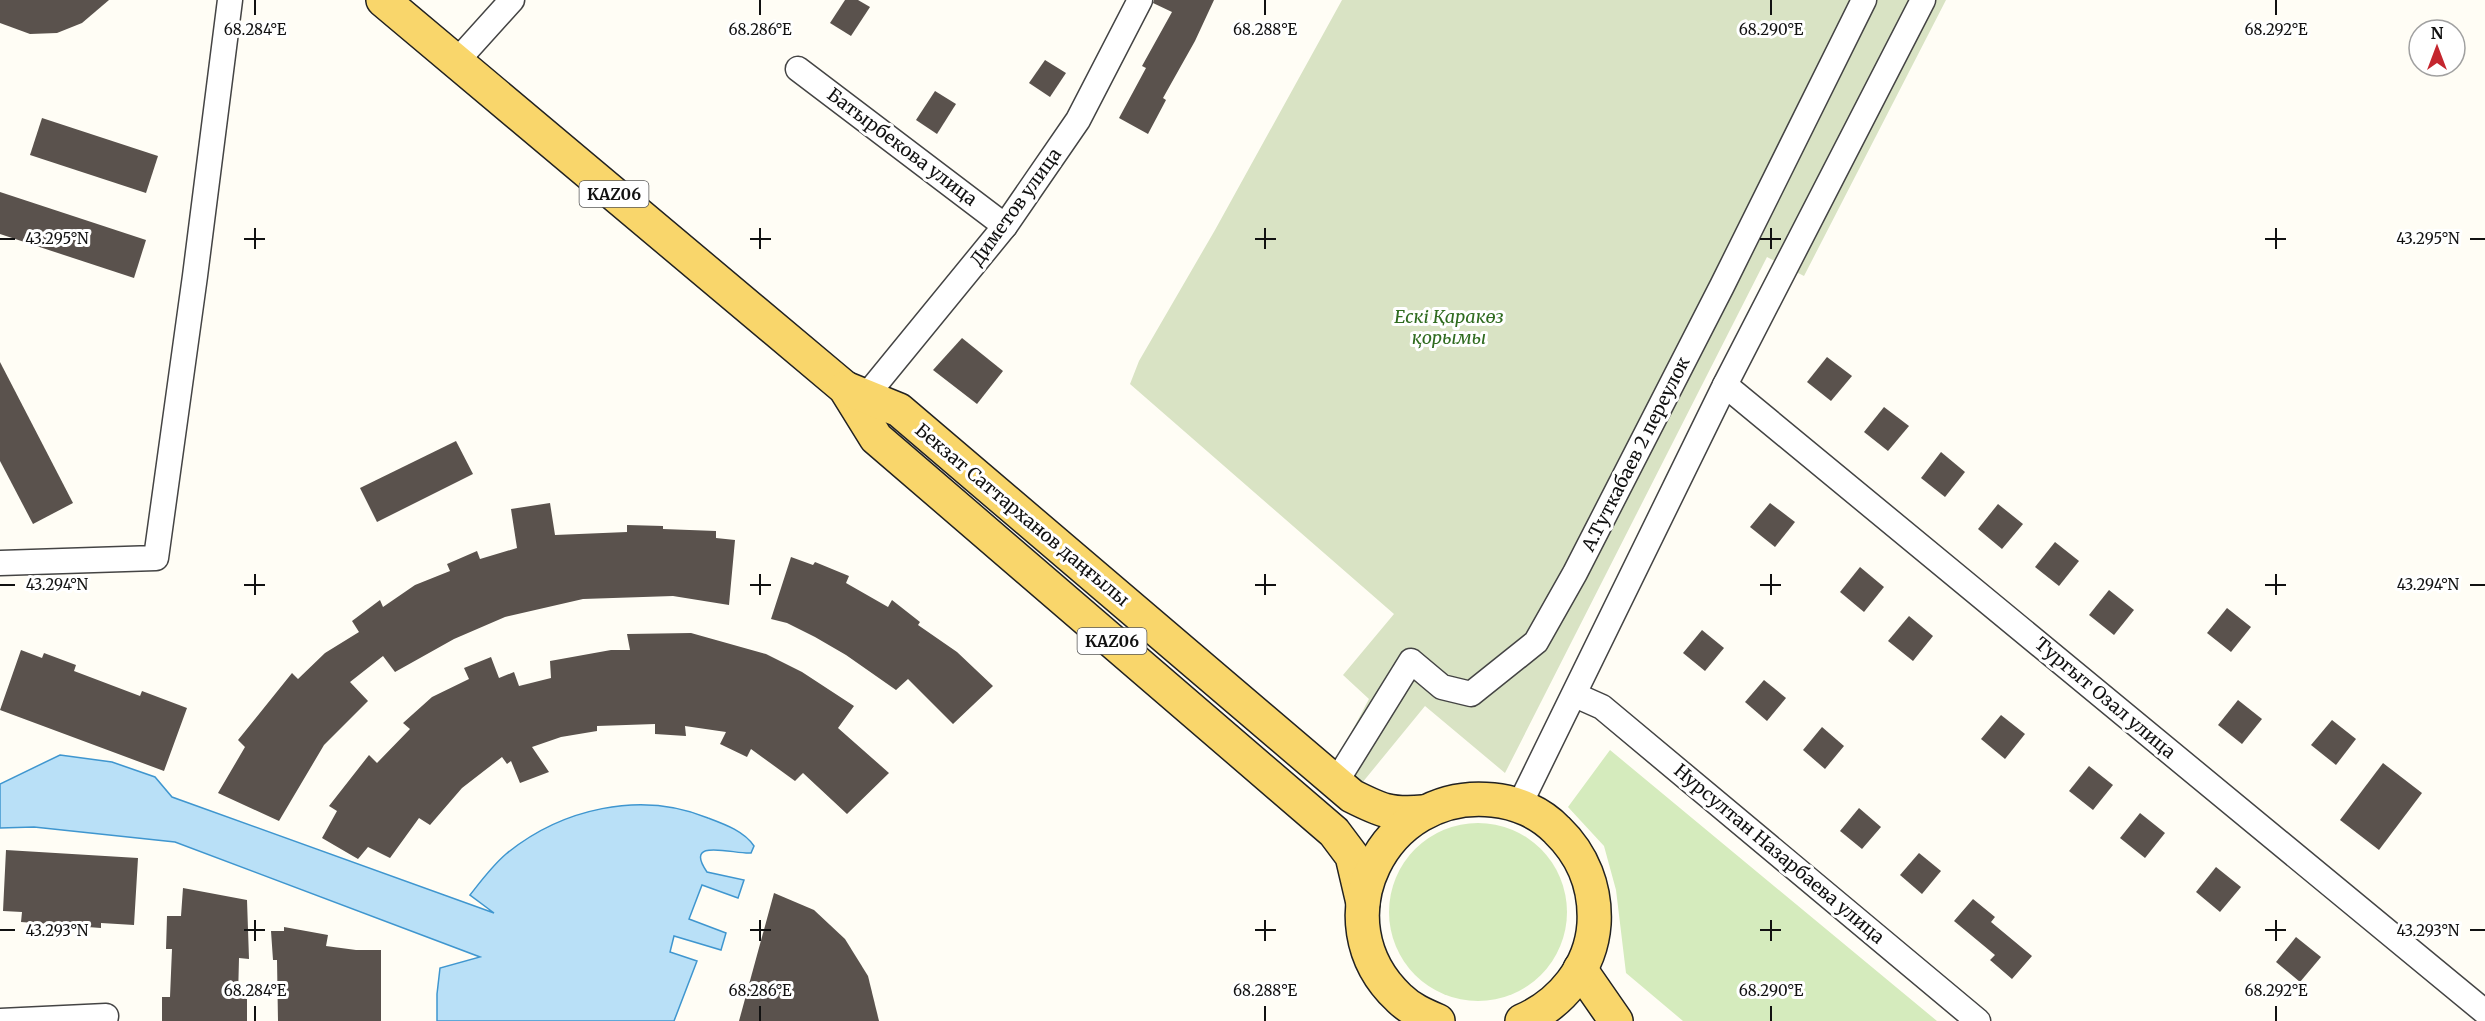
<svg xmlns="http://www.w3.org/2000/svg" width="2485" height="1021" font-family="Merriweather,serif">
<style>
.green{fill:#d5ebbd}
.cemetery{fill:#d9e3c4}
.water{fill:#b9e0f7;stroke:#3f96cf;stroke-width:1.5}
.building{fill:#5a524d}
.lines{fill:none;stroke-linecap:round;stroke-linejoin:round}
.street-casing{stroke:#444;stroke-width:27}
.primary-casing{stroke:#222;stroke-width:36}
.street{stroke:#fff;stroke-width:24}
.primary{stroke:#f9d66b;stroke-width:33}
.ticks{fill:none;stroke:#111;stroke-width:2}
.labels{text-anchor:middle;stroke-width:6;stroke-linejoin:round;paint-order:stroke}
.shield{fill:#fff;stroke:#585858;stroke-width:1.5}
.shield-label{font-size:16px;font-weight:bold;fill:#111}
.street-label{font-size:18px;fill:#111;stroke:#fff}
.park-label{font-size:18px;font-style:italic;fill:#2f6b1f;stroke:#fff}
.ticks-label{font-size:15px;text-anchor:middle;fill:#111;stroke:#fff;stroke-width:6;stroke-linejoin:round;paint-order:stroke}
</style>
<rect width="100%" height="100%" fill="#fffdf5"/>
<g class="green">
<path d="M1610 750 1937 1021H1683L1626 973 1616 890 1604 846 1568 807Z"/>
<circle cx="1478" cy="912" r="89"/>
</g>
<path class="cemetery" d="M1342 0H1946L1804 276 1767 257 1505 773 1425 706 1362 783 1335 763 1369 699 1343 675 1394 614 1130 384 1139 361 1215 230Z"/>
<path class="water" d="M60 755 112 762 155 777 172 797 494 913 470 895C481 881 492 866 506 854 561 809 640 790 708 818 724 824 744 831 754 846L751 853C736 855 682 836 707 872L744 880 738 898 702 885 689 919 726 933 721 950 674 936 670 952 697 961 674 1021H437V994L440 968 480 957 175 842 34 827 0 828V784Z"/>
<g class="building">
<path d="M0 0H109L82 23 57 33 30 34 0 23Z"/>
<path d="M845 0H858L870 7 851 36 830 23Z"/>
<path d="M1154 0H1214L1195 41 1163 98 1166 100 1148 134 1119 118 1146 68 1142 66 1172 12 1153 3Z"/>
<path d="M1045 60 1066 73 1050 97 1029 83Z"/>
<path d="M935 91 956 104 937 134 916 120Z"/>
<path d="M42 118 158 156 146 193 30 155Z"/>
<path d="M0 192 146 240 134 278 0 234Z"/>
<path d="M962 338 1003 371 977 404 933 370Z"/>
<path d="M1827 357 1852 376 1831 401 1807 382Z"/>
<path d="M0 362 73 503 33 524 0 461Z"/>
<path d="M1884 407 1909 426 1888 451 1864 432Z"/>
<path d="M456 441 473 474 377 522 360 488Z"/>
<path d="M1941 452 1965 472 1945 497 1921 478Z"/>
<path d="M550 503 555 535 627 532V525L663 526V529L716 531V538L735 540 729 605 673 596 583 599 505 617 454 639 395 672 383 656 350 682 368 701 324 745 279 821 218 793 245 747 238 740 292 673 298 679 325 653 359 632 352 621 380 600 383 607 415 585 450 571 447 564 477 551 480 559 517 548 511 509Z"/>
<path d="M1770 503 1795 522 1775 547 1750 527Z"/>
<path d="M1998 504 2023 524 2002 549 1978 529Z"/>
<path d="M2055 542 2079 561 2059 586 2035 567Z"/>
<path d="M791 557 813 565 815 562 849 576 846 583 888 607 892 600 920 622 918 625 957 652 993 686 953 724 908 679 896 690 846 655 815 637 787 623 771 619Z"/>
<path d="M1860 567 1884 587 1864 612 1840 592Z"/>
<path d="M2109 590 2134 610 2114 635 2089 615Z"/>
<path d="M2227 608 2251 627 2231 652 2207 633Z"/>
<path d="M1909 616 1933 636 1913 661 1888 641Z"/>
<path d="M1702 630 1724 648 1705 671 1683 653Z"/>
<path d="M691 633 766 654 802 672 854 706 838 728 889 773 847 814 803 773 795 781 751 749 747 757 720 744 726 732 685 726 686 736 655 734V724L597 726V731L561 737 532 747 549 772 520 783 511 761 507 764 502 757 462 788 430 825 419 818 390 858 368 847 358 859 322 838 337 811 329 806 369 755 377 763 410 729 403 723 432 697 469 679 464 668 491 657 499 678 514 672 519 686 551 678 550 661 611 650H630L627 634Z"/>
<path d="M21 650 42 658 44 653 76 665 74 671 140 696 142 691 187 708 164 771 0 710Z"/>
<path d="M1764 680 1786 698 1767 721 1745 702Z"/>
<path d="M2238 700 2262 719 2242 744 2218 725Z"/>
<path d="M2001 715 2025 734 2005 759 1981 739Z"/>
<path d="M2332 720 2356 739 2336 765 2311 745Z"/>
<path d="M1822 727 1844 746 1825 769 1803 750Z"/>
<path d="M2383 763 2422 793 2379 850 2340 820Z"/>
<path d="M2089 766 2113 785 2093 810 2069 791Z"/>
<path d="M1859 808 1881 827 1862 849 1840 831Z"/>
<path d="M2140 813 2165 833 2145 858 2120 838Z"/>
<path d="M6 850 138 858 134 925 101 923V928L21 922 22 912 3 911Z"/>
<path d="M1919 853 1941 871 1922 894 1900 875Z"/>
<path d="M2216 867 2241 887 2220 912 2196 892Z"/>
<path d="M183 888 247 900 249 959 239 958 238 998H247V1021H162V997H170L172 949H166L167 916H181Z"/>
<path d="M774 893 814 910 845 939 868 976 879 1021H739Z"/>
<path d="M1973 899 1995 917 1991 922 2032 956 2012 979 1990 960 1995 955 1954 921Z"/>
<path d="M284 927 328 935 326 946 356 950H381V1021H278L277 960H273L271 931H284Z"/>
<path d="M2296 937 2321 957 2300 982 2276 962Z"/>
</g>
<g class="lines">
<defs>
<g id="street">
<path d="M456 62 512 0"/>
<path d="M798 69 1005 226"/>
<path d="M1725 385 2485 1012"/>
<path d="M866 396 1005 226 1078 120 1140 0"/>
<path d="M0 563 156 558 195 276 230 0"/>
<path d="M1575 695 1602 707 1978 1021"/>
<path d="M1336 782 1411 661 1442 687 1471 694 1536 642 1575 573 1722 286 1864 0"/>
<path d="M1519 806 1725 385 1923 0"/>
<path d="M0 1021 106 1016 105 1021"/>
</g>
<g id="primary">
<path d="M383 0 845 388 876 438 1334 832 1352 856 1363 903"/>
<path d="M845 388 899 410 1352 796C1380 810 1390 815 1423 812"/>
<path d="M1580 969 1616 1021"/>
<path d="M1438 1021C1424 1015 1410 1009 1399 998 1317 921 1383 788 1493 800 1516 802 1541 813 1557 830 1583 855 1596 888 1594 924 1591 968 1561 1004 1522 1021"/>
</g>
</defs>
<use href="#street" class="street-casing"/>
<use href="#primary" class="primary-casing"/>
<use href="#street" class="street"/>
<use href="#primary" class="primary"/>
</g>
<path class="ticks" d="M255 0V15M760 0V15M1265 0V15M1771 0V15M2276 0V15M255 228V249M760 228V249M1265 228V249M1771 228V249M2276 228V249M0 239H15M244 239H265M750 239H771M1255 239H1276M1760 239H1781M2265 239H2286M2470 239H2485M255 574V595M760 574V595M1265 574V595M1771 574V595M2276 574V595M0 585H15M244 585H265M750 585H771M1255 585H1276M1760 585H1781M2265 585H2286M2470 585H2485M255 920V941M760 920V941M1265 920V941M1771 920V941M2276 920V941M0 930H15M244 930H265M750 930H771M1255 930H1276M1760 930H1781M2265 930H2286M2470 930H2485M255 1006V1021M760 1006V1021M1265 1006V1021M1771 1006V1021M2276 1006V1021"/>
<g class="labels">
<g class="shield">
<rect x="579.5" y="181" width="69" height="26" rx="4.5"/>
<rect x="1077.5" y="628" width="69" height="26" rx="4.5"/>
</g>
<g class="shield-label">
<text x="614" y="200">KАZ06</text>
<text x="1112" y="647">KАZ06</text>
</g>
<g class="street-label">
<text transform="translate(902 147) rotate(37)" y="6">Батырбекова улица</text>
<text transform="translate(1016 207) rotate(-54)" y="6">Диметов улица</text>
<text transform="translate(1636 454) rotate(-63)" y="6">А.Туткабаев 2 переулок</text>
<text transform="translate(1022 515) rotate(40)" y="6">Бекзат Саттарханов даңғылы</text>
<text transform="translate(2105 698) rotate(40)" y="6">Тургыт Озал улица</text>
<text transform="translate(1779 854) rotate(40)" y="6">Нурсултан Назарбаева улица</text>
</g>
<g class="park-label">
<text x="1449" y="323">Ескі Қаракөз<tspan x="1449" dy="21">қорымы</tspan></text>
</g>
</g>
<g class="ticks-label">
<text x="255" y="35">68.284°E</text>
<text x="760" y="35">68.286°E</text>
<text x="1265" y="35">68.288°E</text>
<text x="1771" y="35">68.290°E</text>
<text x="2276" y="35">68.292°E</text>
<text x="57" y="244">43.295°N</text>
<text x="2428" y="244">43.295°N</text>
<text x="57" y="590">43.294°N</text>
<text x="2428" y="590">43.294°N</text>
<text x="57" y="936">43.293°N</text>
<text x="2428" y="936">43.293°N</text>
<text x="255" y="996">68.284°E</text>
<text x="760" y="996">68.286°E</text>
<text x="1265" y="996">68.288°E</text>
<text x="1771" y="996">68.290°E</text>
<text x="2276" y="996">68.292°E</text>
</g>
<g transform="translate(2437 48)"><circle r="28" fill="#ffffff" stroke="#a0a0a0" stroke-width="1.5"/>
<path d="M0-4.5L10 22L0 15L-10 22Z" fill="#c4262e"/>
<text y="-9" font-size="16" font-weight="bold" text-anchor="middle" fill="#111111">N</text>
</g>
</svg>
